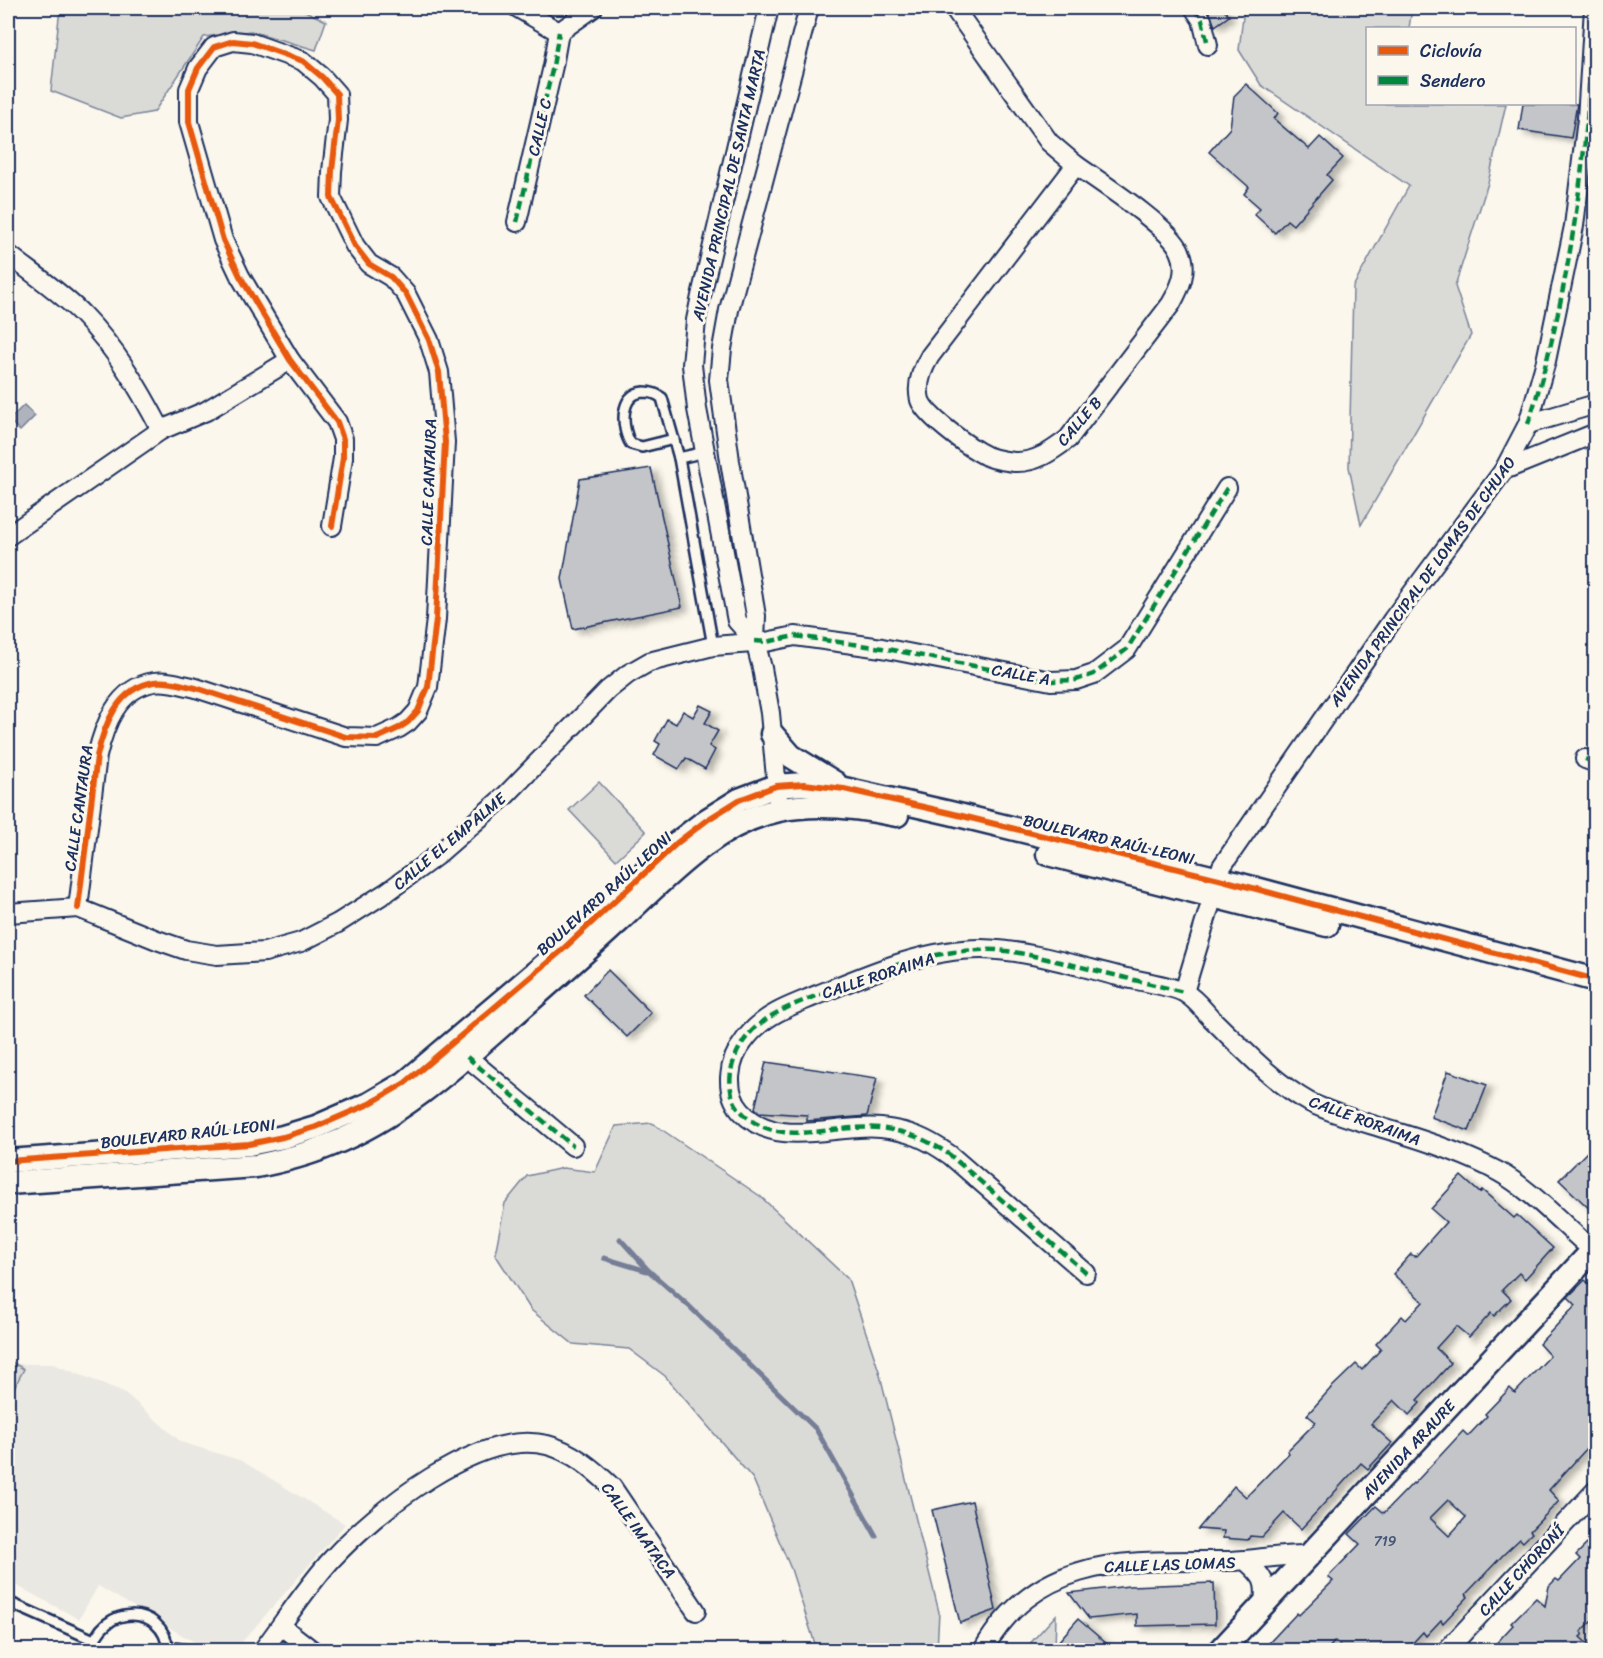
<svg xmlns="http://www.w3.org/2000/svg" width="1603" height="1658" font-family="Sriracha,sans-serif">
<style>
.built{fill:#eae8e2}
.green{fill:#dadad7;stroke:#7a849a;stroke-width:1.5}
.water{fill:#afb3bb;stroke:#747e96;stroke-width:1.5}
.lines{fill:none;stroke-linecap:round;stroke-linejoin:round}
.stream{stroke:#747e96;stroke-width:5}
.building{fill:#c3c5c9;stroke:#1b2f5e;stroke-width:1.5;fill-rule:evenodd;filter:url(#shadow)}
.service-casing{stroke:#1b2f5e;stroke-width:14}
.minor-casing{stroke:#1b2f5e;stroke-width:22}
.tertiary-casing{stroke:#1b2f5e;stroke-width:27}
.service{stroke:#fbf7ec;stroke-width:9}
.minor{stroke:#fbf7ec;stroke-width:18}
.tertiary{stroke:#fbf7ec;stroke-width:22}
.quiet{stroke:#00873e;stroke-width:4.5;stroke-dasharray:9 4.5;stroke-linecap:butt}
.cycleway-casing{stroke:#fbf7ec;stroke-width:10}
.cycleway{stroke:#e8590c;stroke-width:6}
.labels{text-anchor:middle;stroke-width:6;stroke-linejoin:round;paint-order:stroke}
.number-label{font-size:14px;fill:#455479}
.street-label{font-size:16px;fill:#1b2f5e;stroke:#fbf7ec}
</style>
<defs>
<filter id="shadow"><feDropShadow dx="6" dy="4" stdDeviation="3" flood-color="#0004"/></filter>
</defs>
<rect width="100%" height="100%" fill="#fbf7ec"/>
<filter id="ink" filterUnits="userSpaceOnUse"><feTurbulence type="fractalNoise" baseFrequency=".0167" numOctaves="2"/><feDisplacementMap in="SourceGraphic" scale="12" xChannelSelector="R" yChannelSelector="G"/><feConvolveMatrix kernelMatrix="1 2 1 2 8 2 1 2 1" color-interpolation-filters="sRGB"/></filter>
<g filter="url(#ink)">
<path class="built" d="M8 1364H53L124 1392 181 1442 242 1461 345 1524 235 1650H208L98 1586 79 1619 8 1581Z"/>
<g class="green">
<path d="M60 8H299L326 21 316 50 251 31 204 37 154 112 121 118 51 91Z"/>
<path d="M1244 8H1412L1409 28H1368V104H1506L1488 183 1455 286 1471 335 1361 525 1349 467 1353 287 1409 186 1261 85 1239 50Z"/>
<path d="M599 782 646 832 616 860 569 810Z"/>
<path d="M652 1123 760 1196 848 1279 879 1371 939 1612 937 1650H816L815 1644 791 1569 753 1479 665 1376 629 1349 573 1344 531 1310 495 1254 505 1203 527 1176 563 1168 595 1172 616 1126Z"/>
<path d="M8 1360 24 1369 8 1399Z"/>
<path d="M1056 1615 1055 1650H1024Z"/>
</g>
<path class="water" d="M24 405 35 416 20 431 9 420Z"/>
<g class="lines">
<g class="stream">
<path d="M620 1239 649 1271 689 1306 816 1429 876 1536"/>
<path d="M604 1258 647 1271"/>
</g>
</g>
<g class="building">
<path d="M1207 8H1223L1229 16 1215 26Z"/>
<path d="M1246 84 1278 113 1274 119 1309 149 1320 137 1343 158 1327 175 1332 180 1293 225 1287 220 1275 233 1254 214 1260 208 1244 194 1249 187 1209 152 1230 128 1234 96Z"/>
<path d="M1523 104H1577L1571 138 1519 130Z"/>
<path d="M651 468 682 607 573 629 562 579 580 479Z"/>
<path d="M700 705 712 711 705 723 718 731 709 746 715 750 705 769 686 758 679 769 654 755 660 744 655 741 667 719 676 724 683 711 693 717Z"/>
<path d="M608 970 651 1013 627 1037 584 995Z"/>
<path d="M766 1062 877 1078 867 1116 807 1121V1115L759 1112 755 1108Z"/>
<path d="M1448 1071 1487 1085 1469 1131 1431 1117Z"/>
<path d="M1589 1150 1596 1156V1215L1559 1180Z"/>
<path d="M1461 1176 1480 1193 1482 1190 1514 1218 1517 1215 1553 1248 1525 1279 1519 1273 1502 1290 1511 1299 1494 1316 1491 1313 1469 1337 1456 1326 1436 1348 1451 1363 1417 1400 1420 1403 1409 1415 1394 1400 1371 1424 1392 1443 1368 1469 1361 1463 1301 1529 1284 1513 1262 1537 1250 1536 1248 1540 1223 1538 1224 1531 1198 1529 1234 1486 1246 1497 1289 1453 1287 1451 1316 1422 1307 1415 1331 1388 1356 1364 1362 1370 1381 1349 1376 1344 1402 1316 1406 1320 1423 1302 1393 1274 1411 1254 1415 1257 1446 1222 1431 1209Z"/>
<path d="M1585 1280 1596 1290V1456L1587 1448 1549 1490 1559 1501 1530 1531 1532 1533 1523 1542 1520 1539 1503 1555 1466 1594 1468 1597 1443 1623 1441 1620 1426 1636 1423 1632 1406 1650H1345L1335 1641 1327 1650H1278L1269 1643 1297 1613 1299 1615 1333 1581 1328 1577 1360 1544 1349 1534 1376 1506 1384 1513 1413 1483 1414 1484 1463 1431 1468 1436 1487 1416 1485 1414 1510 1388 1515 1393 1550 1356 1539 1344 1576 1305 1568 1297ZM1448 1500 1466 1517 1449 1536 1430 1518Z"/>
<path d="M972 1501 996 1610 960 1623 932 1510Z"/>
<path d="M1596 1535V1617L1581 1632 1583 1634 1580 1637 1594 1650H1490L1513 1625 1511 1623 1536 1598 1545 1606 1549 1586 1556 1579 1559 1581 1580 1559 1576 1555Z"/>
<path d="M1214 1583 1215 1624 1137 1626V1614L1089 1619 1069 1593 1129 1586Z"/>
<path d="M1078 1619 1114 1650H1068L1058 1642Z"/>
</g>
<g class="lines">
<defs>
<g id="service">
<path d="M674 439 642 447 631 444C621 429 619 393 644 392 651 392 656 393 662 398L679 458 713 646"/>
<path d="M679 458 705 452"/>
<path d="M8 1602 94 1640"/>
<path d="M168 1647 187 1650"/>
<path d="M92 1650C100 1604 164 1603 168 1650"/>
</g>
<g id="minor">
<path d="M518 8 559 32 593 8"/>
<path d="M954 8 1049 142 1076 165"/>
<path d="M1194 8 1202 20 1208 45"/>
<path d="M1076 165C1100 182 1170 227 1180 251 1189 270 1180 288 1171 304L1068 439C1052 451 1036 463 1014 462 1003 461 988 458 979 452 965 444 925 415 920 400 916 384 922 369 930 356Z"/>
<path d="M517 222 553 66 559 32"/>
<path d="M8 254C33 274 61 292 83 315 116 349 139 388 161 430L8 536"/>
<path d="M1528 424 1596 404"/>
<path d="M161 430 206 411 290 360"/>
<path d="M1504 470 1596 433"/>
<path d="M755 641 737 621 697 409 692 365 696 320 701 296 769 8"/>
<path d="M1585 759 1596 763"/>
<path d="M779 810 770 713 762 668 755 641 756 616 730 461 719 380 722 349 729 310 809 8"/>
<path d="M78 908 97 756C104 726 117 688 154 682 168 680 182 685 196 688L346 737 377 738 399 728 408 722 418 711 428 687 436 619 445 442 439 372 429 340 406 294 391 277 369 264 355 246 331 197 332 171 338 120 337 94 322 77 303 61 252 43 233 41 214 47 198 68 189 89V122L223 240 240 276 290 360 337 422 343 439V458L332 526"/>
<path d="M8 913 78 908 157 940 186 950 217 955 265 952 301 942 338 923 387 892 436 856 506 795 608 690 628 674 649 662 713 646 766 642 795 636 882 648 1051 681 1076 680 1094 674 1127 649 1227 488"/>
<path d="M1184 992 1222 866 1393 619 1504 470 1528 424 1546 361 1574 226 1587 119 1594 8"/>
<path d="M467 1057 573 1146"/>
<path d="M1086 1273 950 1155C927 1139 910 1131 881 1128 836 1123 777 1151 741 1111 724 1091 728 1061 744 1041 748 1035 755 1028 761 1023 777 1010 798 1003 817 995 868 974 925 949 981 949 1027 950 1074 965 1118 976 1133 980 1174 986 1185 993 1196 999 1204 1011 1213 1020 1242 1048 1273 1082 1309 1102 1333 1114 1360 1121 1386 1129 1424 1140 1464 1153 1499 1172 1532 1190 1566 1228 1596 1253"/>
<path d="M1246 1561C1263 1576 1267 1581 1264 1604"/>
<path d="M281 1626 312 1650"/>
<path d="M263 1650C284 1622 308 1585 332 1559 375 1512 479 1428 547 1445 572 1451 594 1470 612 1487L696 1611"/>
<path d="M983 1650C1040 1551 1132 1562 1231 1561 1257 1560 1283 1554 1309 1555"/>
<path d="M1447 1650 1596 1490"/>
</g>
<g id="tertiary">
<path d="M772 734 791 756 835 783"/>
<path d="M1048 854 1327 925"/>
<path d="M8 1161 249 1144 283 1137 316 1127 369 1104 405 1083 560 952 677 843 707 820 739 800 776 786 804 784 844 789 950 813 1219 879 1596 980"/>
<path d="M8 1183 256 1166C282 1161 306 1155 330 1145 396 1119 449 1072 501 1026 541 991 581 956 620 920 667 876 714 824 779 810 817 802 859 807 897 815"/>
<path d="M1221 1650 1596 1247"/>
</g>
</defs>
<use href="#service" class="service-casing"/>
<use href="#minor" class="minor-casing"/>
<use href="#tertiary" class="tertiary-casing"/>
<use href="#service" class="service"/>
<use href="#minor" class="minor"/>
<use href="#tertiary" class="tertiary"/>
<g class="quiet">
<path d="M1194 8 1202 20 1208 45"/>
<path d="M517 222 553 66 559 32"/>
<path d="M1528 424C1560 327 1577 223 1587 121 1590 83 1590 45 1594 8"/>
<path d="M755 641 766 642 795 636 882 648 1051 681 1076 680 1094 674 1127 649 1227 488"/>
<path d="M1585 759 1596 763"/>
<path d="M467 1057 573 1146"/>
<path d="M1086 1273 950 1155C928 1140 907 1131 879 1128 835 1123 775 1151 740 1110 731 1100 729 1086 731 1072 734 1053 745 1035 761 1023 778 1010 798 1003 818 995 869 973 923 952 979 950 1009 948 1040 958 1069 964 1107 973 1145 983 1184 992"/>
</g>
<defs>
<g id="cycleway">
<path d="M78 908 97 756C104 726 117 688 154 682 168 680 182 685 196 688L346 737 377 738 399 728 408 722 418 711 428 687 436 619 445 442 439 372 429 340 406 294 391 277 369 264 355 246 331 197 332 171 338 120 337 94 322 77 303 61 252 43 233 41 214 47 198 68 189 89V122L223 240 240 276 290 360 337 422 343 439V458L332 526"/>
<path d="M8 1161 249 1144 283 1137 316 1127 369 1104 405 1083 560 952 677 843 707 820 739 800 776 786 804 784 844 789 950 813 1219 879 1596 980"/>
</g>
</defs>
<use href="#cycleway" class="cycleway-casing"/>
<use href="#cycleway" class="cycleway"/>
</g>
</g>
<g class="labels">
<g class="number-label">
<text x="1385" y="1546">719</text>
</g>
<g class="street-label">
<text transform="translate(539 127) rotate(-77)" y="6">CALLE C</text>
<text transform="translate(728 185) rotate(-77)" y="6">AVENIDA PRINCIPAL DE SANTA MARTA</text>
<text transform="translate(1079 421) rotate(-49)" y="6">CALLE B</text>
<text transform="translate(428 482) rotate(-88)" y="6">CALLE CANTAURA</text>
<text transform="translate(1422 581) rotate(-54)" y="6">AVENIDA PRINCIPAL DE LOMAS DE CHUAO</text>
<text transform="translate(1021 674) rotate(10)" y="6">CALLE A</text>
<text transform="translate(78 808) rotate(-82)" y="6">CALLE CANTAURA</text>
<text transform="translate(1109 839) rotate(13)" y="6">BOULEVARD RAÚL LEONI</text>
<text transform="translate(449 841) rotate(-40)" y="6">CALLE EL EMPALME</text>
<text transform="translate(604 893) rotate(-42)" y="6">BOULEVARD RAÚL LEONI</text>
<text transform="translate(878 975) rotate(-18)" y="6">CALLE RORAIMA</text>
<text transform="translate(1365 1120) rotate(20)" y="6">CALLE RORAIMA</text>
<text transform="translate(188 1133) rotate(-6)" y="6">BOULEVARD RAÚL LEONI</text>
<text transform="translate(1408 1449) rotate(-47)" y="6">AVENIDA ARAURE</text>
<text transform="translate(639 1530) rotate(54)" y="6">CALLE IMATACA</text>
<text transform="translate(1170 1564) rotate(-2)" y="6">CALLE LAS LOMAS</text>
<text transform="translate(1521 1570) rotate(-47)" y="6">CALLE CHORONÍ</text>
</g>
</g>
<rect width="1603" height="1658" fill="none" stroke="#fbf7ec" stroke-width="30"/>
<rect x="15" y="15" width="1573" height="1628" fill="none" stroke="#1b2f5e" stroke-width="2" filter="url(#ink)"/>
<rect x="1366" y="27" width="210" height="78" fill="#fbf7ec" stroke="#a1a7b3" stroke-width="1.5"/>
<rect x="1378" y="46" width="30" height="9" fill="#e8590c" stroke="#a1a7b3" stroke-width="1.5"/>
<text x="1420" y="57" font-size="18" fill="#1b2f5e">Ciclovía</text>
<rect x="1378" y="76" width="30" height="9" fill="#00873e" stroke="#a1a7b3" stroke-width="1.5"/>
<text x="1420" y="87" font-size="18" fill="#1b2f5e">Sendero</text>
</svg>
